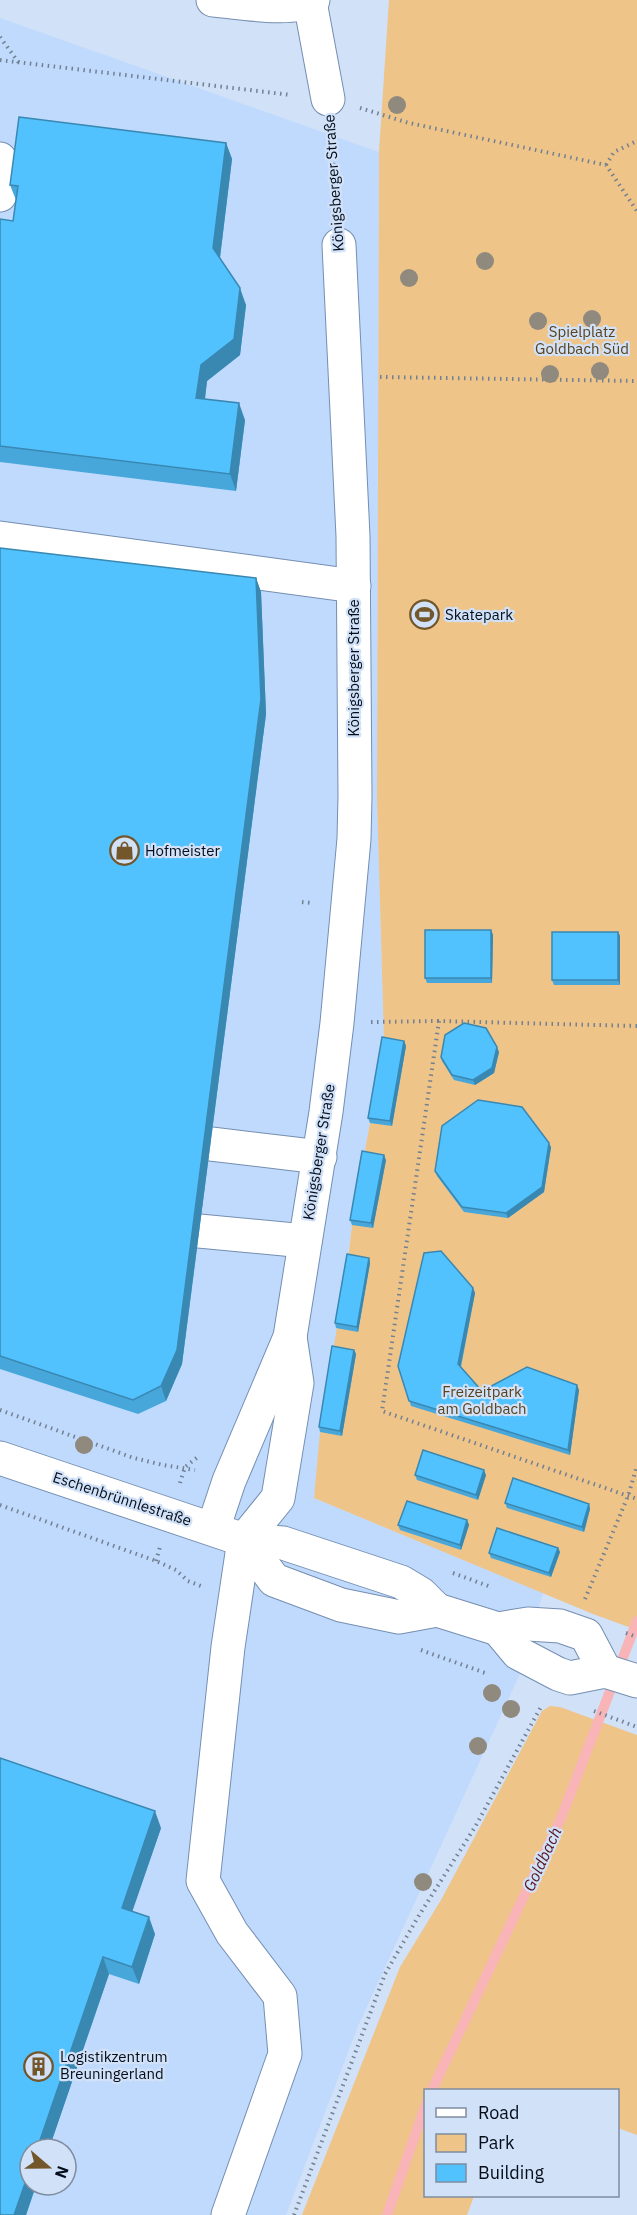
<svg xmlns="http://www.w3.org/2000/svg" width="637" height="2215" font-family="'IBM Plex Sans',sans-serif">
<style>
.built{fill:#c0dafd;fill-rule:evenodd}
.green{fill:#eec489}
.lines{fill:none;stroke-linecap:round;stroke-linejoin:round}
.stream{stroke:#f8b4b7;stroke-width:10}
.minor-casing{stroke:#748eb1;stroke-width:35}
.path{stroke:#738092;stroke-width:4;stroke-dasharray:1.5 4.5;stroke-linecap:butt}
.minor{stroke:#fff;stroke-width:33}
.tree{fill:#8f897e}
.wall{fill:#47a7db}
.shaded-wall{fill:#3988b2}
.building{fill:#52c2ff;stroke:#3988b2;stroke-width:1.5}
.labels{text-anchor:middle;stroke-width:4.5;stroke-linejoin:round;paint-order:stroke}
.street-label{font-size:15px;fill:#050d1a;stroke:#d0e1f8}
.park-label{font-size:15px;fill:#5a411a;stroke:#d0e1f8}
.poi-label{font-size:15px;fill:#050d1a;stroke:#d0e1f8;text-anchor:start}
.water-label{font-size:16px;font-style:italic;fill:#581520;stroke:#d0e1f8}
</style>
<rect width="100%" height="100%" fill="#d0e1f8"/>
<path class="built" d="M0 18 379 152 377 798 384 1042 352 1225 314 1498 543 1593 519 1676 358 2026 286 2215H0ZM30 2149H66V2185H30Z"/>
<g class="green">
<path d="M389 0H637V1630L593 1614 314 1498 320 1432 348 1259 352 1225 384 1042 377 798 379 152Z"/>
<path d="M550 1706 560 1707 637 1735V2135L618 2128V2090H426V2196H474L467 2215H302L400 1967 441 1900 542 1711Z"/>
</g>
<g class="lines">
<g class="stream">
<path d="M432 2090 561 1818 637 1621"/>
<path d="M387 2215 426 2104"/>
</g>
<defs>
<g id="minor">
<path d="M213 0C239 2 291 12 313 0"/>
<path d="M310 2 328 99"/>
<path d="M0 159C6 172 4 182 0 195"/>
<path d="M0 538 354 586"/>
<path d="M211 1144 320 1157"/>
<path d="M199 1231 305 1241"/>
<path d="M0 1458 244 1540 283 1543 401 1582 421 1594 437 1610"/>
<path d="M213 1529 229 1481 290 1337 326 1112 337 1023 354 839 355 796 353 536 339 245"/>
<path d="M244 1540 274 1580 341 1605 399 1617 437 1610 498 1629 528 1624 560 1626 586 1635 605 1671"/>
<path d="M244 1540 278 1498 297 1383 290 1337"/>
<path d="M498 1629 518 1653 558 1674 570 1678 605 1671 637 1681"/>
<path d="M228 2215 285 2054 280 1996 232 1933 203 1881 228 1647 244 1540"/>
</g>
</defs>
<use href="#minor" class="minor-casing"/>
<g class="path">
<path d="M0 37 19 63"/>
<path d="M0 60 291 95"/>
<path d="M360 108 409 123 606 165 637 211"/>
<path d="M331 133 337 212"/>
<path d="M606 165 614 152 637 141"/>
<path d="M380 377 637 381"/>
<path d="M302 902 313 903"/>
<path d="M371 1022 439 1021"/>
<path d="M637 1026 439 1021 382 1411 637 1499"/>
<path d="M0 1410 134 1458 163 1465 195 1470"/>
<path d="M180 1483 185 1467 199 1456"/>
<path d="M0 1505 156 1561 176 1570 188 1581 201 1586"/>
<path d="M156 1561 160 1547"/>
<path d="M453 1573 491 1587"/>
<path d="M585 1599 628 1496 637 1466"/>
<path d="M626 1633 637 1637"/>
<path d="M421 1650 488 1674"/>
<path d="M594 1711 637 1727"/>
<path d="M294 2215 385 1974 418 1917 475 1827 542 1705"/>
</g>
<use href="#minor" class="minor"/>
</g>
<g class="tree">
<circle cx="397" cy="105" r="9"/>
<circle cx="485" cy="261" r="9"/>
<circle cx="409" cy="278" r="9"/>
<circle cx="592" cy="319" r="9"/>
<circle cx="538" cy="321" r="9"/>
<circle cx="600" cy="371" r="9"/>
<circle cx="550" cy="374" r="9"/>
<circle cx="84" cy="1445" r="9"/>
<circle cx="492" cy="1693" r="9"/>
<circle cx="511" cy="1709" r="9"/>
<circle cx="478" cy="1746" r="9"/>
<circle cx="423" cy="1882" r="9"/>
</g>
<g class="wall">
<path d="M226 143 232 159 220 258 246 305 240 355 207 381 205 399 245 420 236 491 0 462V219L13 221 16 200 10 185Z"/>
<path d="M0 548 256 578 261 592 266 714 182 1364 166 1401 138 1414 0 1369Z"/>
<path d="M491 930 493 935 492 983H427L425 978Z"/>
<path d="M618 932 620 936V985H554L552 980Z"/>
<path d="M404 1041 406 1046 392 1126 370 1123 368 1118Z"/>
<path d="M499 1052 494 1073 475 1085 454 1080 442 1061 441 1057Z"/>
<path d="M551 1147 544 1192 508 1218 464 1212 437 1176 435 1171Z"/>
<path d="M386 1160 373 1228 352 1225 350 1220Z"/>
<path d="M369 1258 370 1263 358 1332 336 1328 335 1323Z"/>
<path d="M473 1288 475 1293 461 1367 482 1391 579 1390 570 1455 411 1406 398 1366Z"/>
<path d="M354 1350 356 1354 342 1436 320 1432 319 1427Z"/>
<path d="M415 1475H486L478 1500 417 1480Z"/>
<path d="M505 1503 589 1504 590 1509 584 1532 507 1508Z"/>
<path d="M467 1520 469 1525 461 1550 400 1530 398 1525Z"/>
<path d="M558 1548 560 1552 551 1577 491 1558 489 1553Z"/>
<path d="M0 1758 161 1828 132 1911 155 1934 139 1984 109 1974 26 2215H0Z"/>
</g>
<g class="shaded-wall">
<path d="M226 143 232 159 219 265 213 248Z"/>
<path d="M240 288 246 305 240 355 207 381 203 414 196 398 201 365Z"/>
<path d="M239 403 245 420 236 491 230 474Z"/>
<path d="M256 578 261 592 266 714 182 1364 166 1401 161 1386Z"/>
<path d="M491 930 493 935 492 983 491 978Z"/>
<path d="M618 932 620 936V985L618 980Z"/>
<path d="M404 1041 406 1046 392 1126 390 1121Z"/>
<path d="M497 1047 499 1052 494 1073 475 1085 473 1080Z"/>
<path d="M549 1143 551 1147 544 1192 508 1218 506 1213Z"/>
<path d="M384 1155 386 1160 373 1228 371 1223Z"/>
<path d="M369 1258 370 1263 358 1332 357 1327Z"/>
<path d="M473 1288 475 1293 460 1369 458 1364Z"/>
<path d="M354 1350 356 1354 342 1436 340 1431Z"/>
<path d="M577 1385 579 1390 570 1455 568 1450Z"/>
<path d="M484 1470 486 1475 478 1500 476 1495Z"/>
<path d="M589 1504 590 1509 584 1532 582 1527Z"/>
<path d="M467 1520 469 1525 461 1550 460 1545Z"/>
<path d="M558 1548 560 1552 551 1577 549 1573Z"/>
<path d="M155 1811 161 1828 128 1924 122 1908Z"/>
<path d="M149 1917 155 1934 139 1984 132 1967Z"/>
<path d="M103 1957 109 1974 49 2149H37Z"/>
<path d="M30 2169V2185H36L26 2215H14Z"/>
</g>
<g class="building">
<path d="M19 117 226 143 213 248 240 288 234 339 201 365 196 398 239 403 230 474 0 446V219L13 221 18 186 10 185Z"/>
<path d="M0 548 256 578 261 699 177 1350 161 1386 133 1400 0 1356Z"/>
<rect x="425" y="930" width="66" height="48"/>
<rect x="552" y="932" width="66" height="48"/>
<path d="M464 1023 486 1028 497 1047 492 1068 473 1080 452 1075 441 1057 445 1035Z"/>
<path d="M382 1037 404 1041 390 1121 368 1118Z"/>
<path d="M478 1100 522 1107 549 1143 542 1187 506 1213 462 1207 435 1171 442 1126Z"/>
<path d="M362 1151 384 1155 371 1223 350 1220Z"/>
<path d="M441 1251 473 1288 458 1364 482 1391 527 1367 577 1385 568 1450 409 1401 398 1366 424 1253Z"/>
<path d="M347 1254 369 1258 357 1327 335 1323Z"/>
<path d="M332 1346 354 1350 340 1431 319 1427Z"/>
<path d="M423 1450 484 1470 476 1495 415 1475Z"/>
<path d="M513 1478 589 1504 582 1527 505 1503Z"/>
<path d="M407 1501 467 1520 460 1545 398 1525Z"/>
<path d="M497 1528 558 1548 549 1573 489 1553Z"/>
<path d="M0 1758 155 1811 122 1908 149 1917 132 1967 103 1957 37 2149H30V2169L14 2215H0Z"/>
</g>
<defs>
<symbol id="stadium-ring" viewBox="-11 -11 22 22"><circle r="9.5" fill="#d0e1f8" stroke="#73562a" stroke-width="1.5"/><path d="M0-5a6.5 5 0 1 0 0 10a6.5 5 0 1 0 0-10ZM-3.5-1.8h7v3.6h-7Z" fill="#73562a"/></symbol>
<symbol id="shop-ring" viewBox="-11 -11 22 22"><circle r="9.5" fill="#d0e1f8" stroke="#73562a" stroke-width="1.5"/><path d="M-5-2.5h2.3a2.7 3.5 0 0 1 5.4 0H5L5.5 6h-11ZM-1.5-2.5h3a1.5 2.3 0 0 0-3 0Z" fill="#73562a"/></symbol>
<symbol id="building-ring" viewBox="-11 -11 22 22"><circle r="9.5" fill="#d0e1f8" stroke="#73562a" stroke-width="1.5"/><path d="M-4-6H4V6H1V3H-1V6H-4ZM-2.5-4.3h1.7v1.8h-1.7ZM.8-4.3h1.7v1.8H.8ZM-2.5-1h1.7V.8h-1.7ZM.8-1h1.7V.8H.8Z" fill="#73562a"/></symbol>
</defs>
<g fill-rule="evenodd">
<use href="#stadium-ring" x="408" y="598" width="33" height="33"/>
<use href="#shop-ring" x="108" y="834" width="33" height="33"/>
<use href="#building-ring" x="22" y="2050" width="33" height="33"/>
</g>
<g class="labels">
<g class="street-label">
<text transform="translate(334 183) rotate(-94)" y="5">Königsberger Straße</text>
<text transform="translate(354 668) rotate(-90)" y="5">Königsberger Straße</text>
<text transform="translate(319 1152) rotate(-81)" y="5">Königsberger Straße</text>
<text transform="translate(122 1499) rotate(18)" y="5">Eschenbrünnlestraße</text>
</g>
<g class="park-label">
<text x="582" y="337">Spielplatz<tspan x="582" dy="17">Goldbach Süd</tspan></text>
<text x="482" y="1397">Freizeitpark<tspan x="482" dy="17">am Goldbach</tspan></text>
</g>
<g class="poi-label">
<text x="445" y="620">Skatepark</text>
<text x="145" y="856">Hofmeister</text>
<text x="60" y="2062">Logistikzentrum<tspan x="60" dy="17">Breuningerland</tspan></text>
</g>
<g class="water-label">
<text transform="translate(542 1859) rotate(-65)" y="6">Goldbach</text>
</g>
</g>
<rect x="424" y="2089" width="195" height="108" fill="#d0e1f8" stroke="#7f8c9f" stroke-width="1.5"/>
<rect x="436" y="2108" width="30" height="9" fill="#ffffff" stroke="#7f8c9f" stroke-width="1.5"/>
<text x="478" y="2119" font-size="18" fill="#050d1a">Road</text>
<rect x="436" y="2134" width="30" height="18" fill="#eec489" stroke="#7f8c9f" stroke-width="1.5"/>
<text x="478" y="2149" font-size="18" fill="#050d1a">Park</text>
<rect x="436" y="2164" width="30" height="18" fill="#52c2ff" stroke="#7f8c9f" stroke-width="1.5"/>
<text x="478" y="2179" font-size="18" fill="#050d1a">Building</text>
<g transform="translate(48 2167) rotate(110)"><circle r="28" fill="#d0e1f8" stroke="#7f8c9f" stroke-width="1.5"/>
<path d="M0-4.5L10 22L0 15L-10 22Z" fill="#73562a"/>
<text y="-9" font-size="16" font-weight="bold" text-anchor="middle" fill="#050d1a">N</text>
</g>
</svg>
